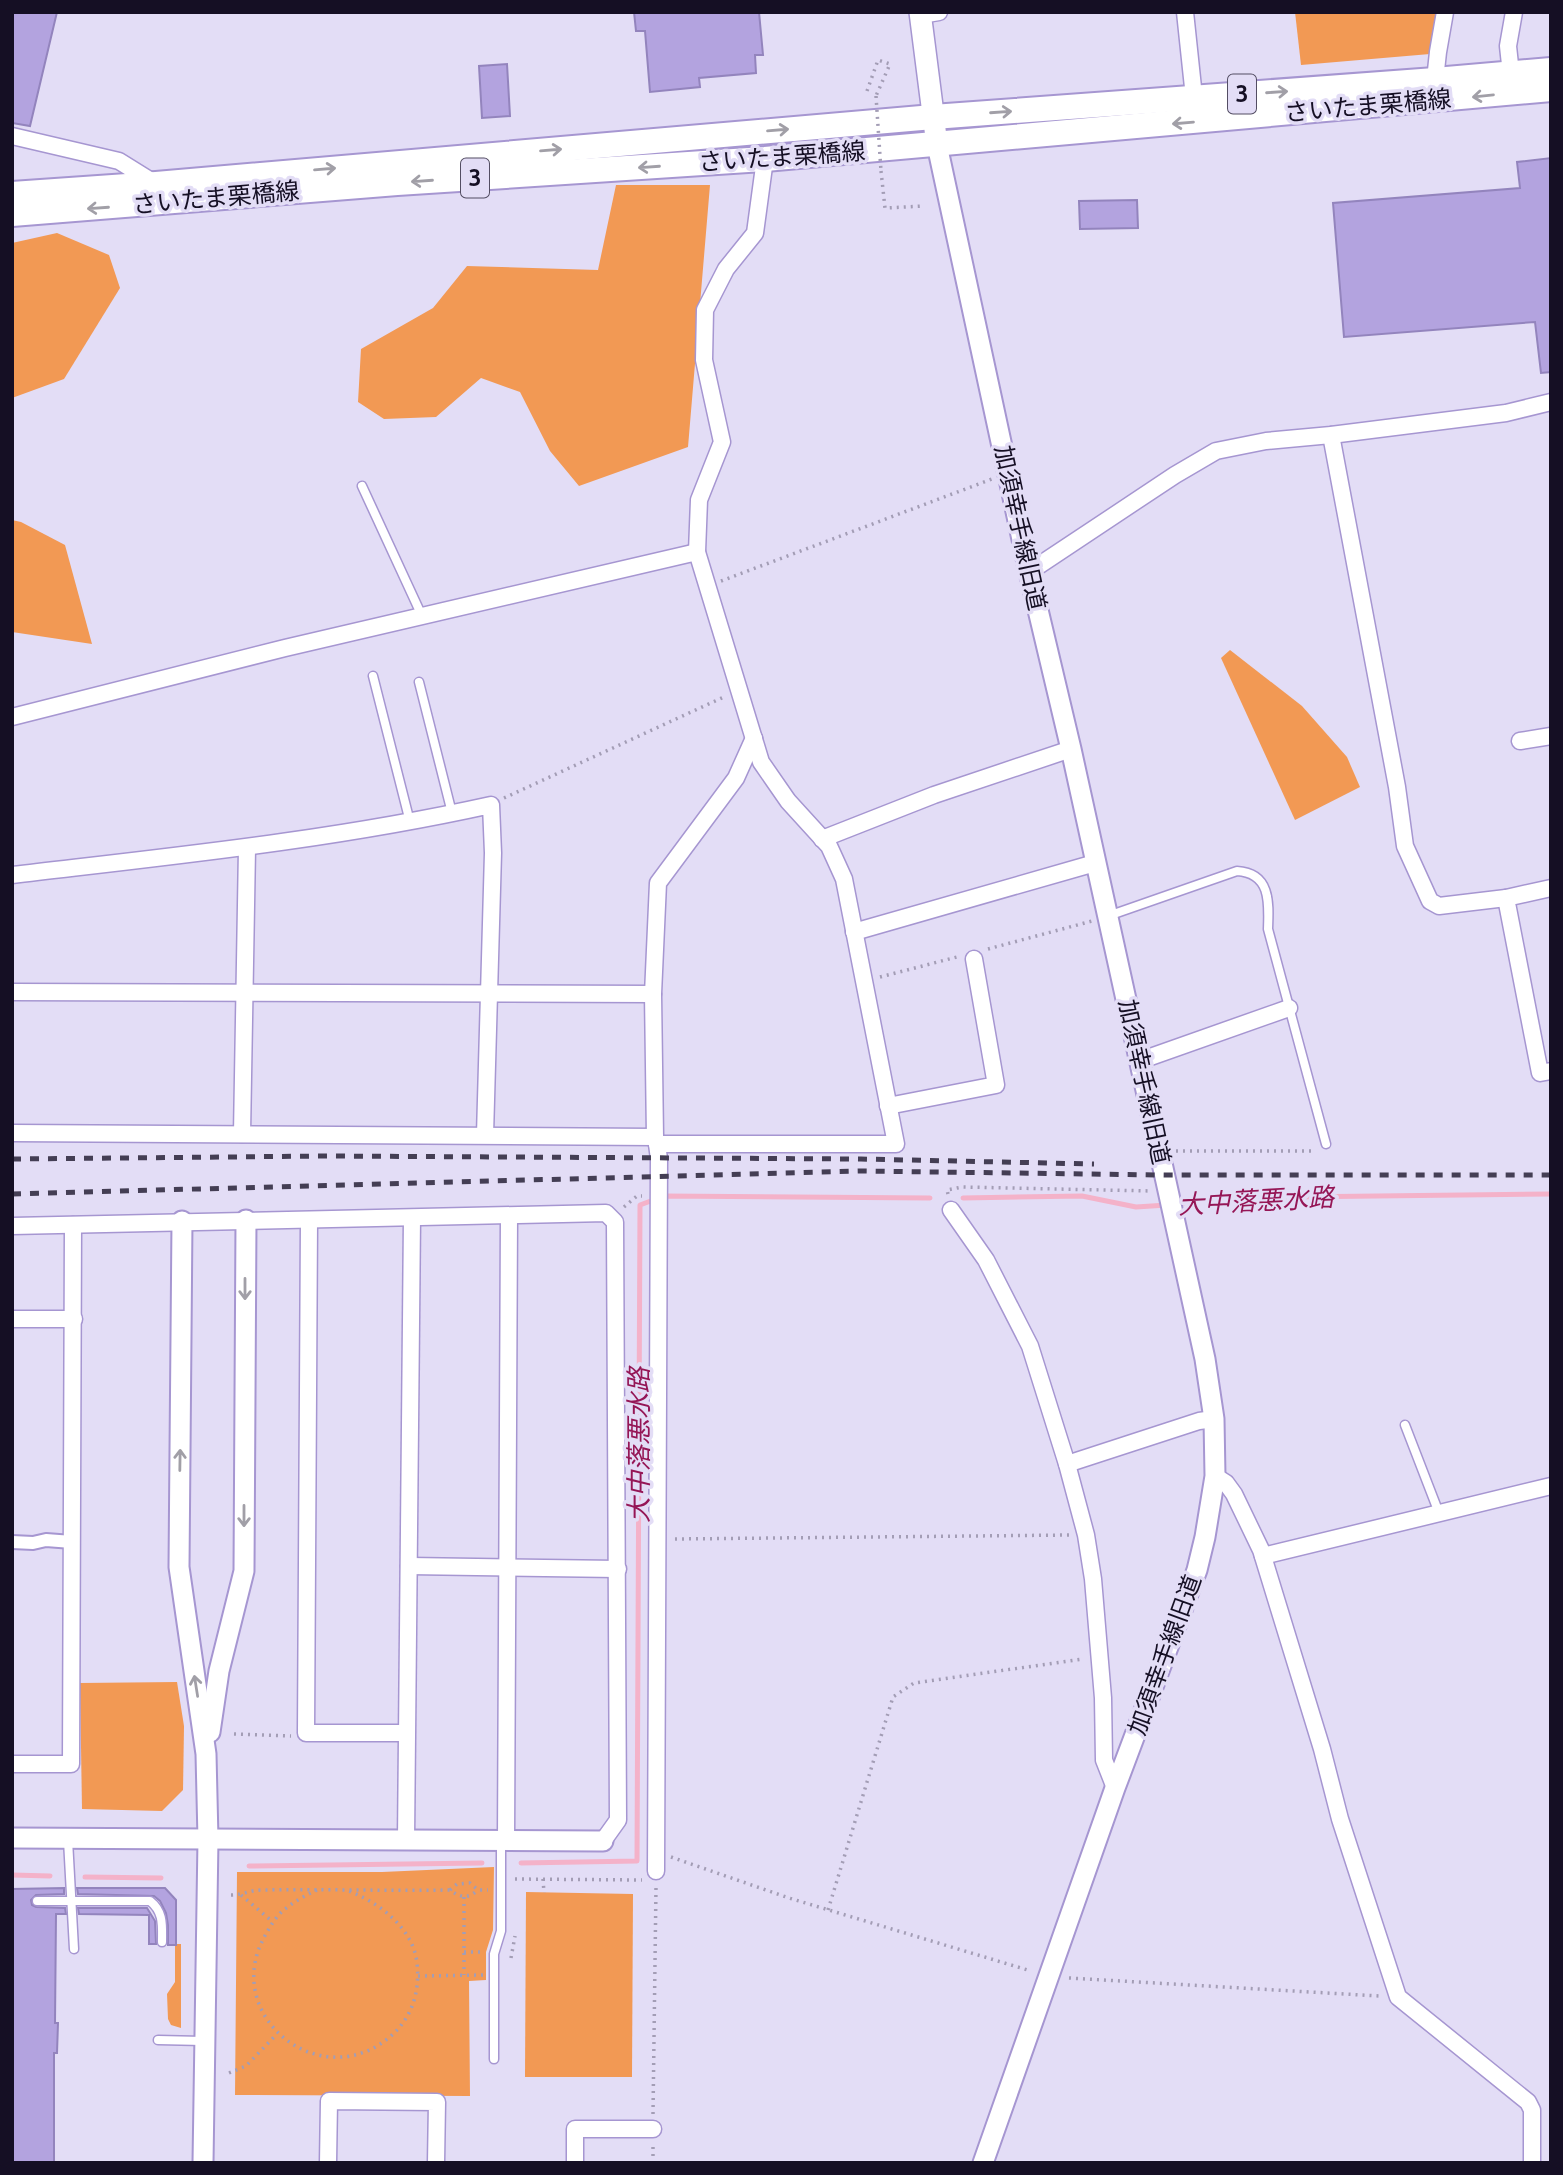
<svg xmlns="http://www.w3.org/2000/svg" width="1563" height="2175" font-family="Ubuntu,'Noto Sans JP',sans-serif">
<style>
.green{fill:#f29954}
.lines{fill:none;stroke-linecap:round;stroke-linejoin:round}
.stream{stroke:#f4b2c9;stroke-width:5}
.building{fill:#b3a3df;stroke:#9384bd;stroke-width:2}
.service-casing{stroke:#a696d1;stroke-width:11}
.pedestrian-casing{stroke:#a696d1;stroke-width:16}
.minor-casing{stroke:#a696d1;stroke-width:19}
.tertiary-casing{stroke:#a696d1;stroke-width:23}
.secondary-casing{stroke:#a696d1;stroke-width:24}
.primary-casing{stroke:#a696d1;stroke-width:28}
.path{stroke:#a39db5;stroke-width:3.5;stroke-dasharray:2 5;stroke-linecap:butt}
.service{stroke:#fff;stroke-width:8}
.pedestrian{stroke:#fff;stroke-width:12}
.minor{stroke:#fff;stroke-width:16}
.tertiary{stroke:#fff;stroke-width:19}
.secondary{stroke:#fff;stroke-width:21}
.primary{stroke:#fff;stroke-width:24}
.rail{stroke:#443e54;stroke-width:5;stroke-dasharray:9 9;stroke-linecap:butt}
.path-bridge{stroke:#a39db5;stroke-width:3.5;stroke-dasharray:2 5;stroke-linecap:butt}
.oneway{stroke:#a19fa7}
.labels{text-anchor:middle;stroke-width:7;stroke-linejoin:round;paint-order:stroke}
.shield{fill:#e3ddf6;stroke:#534d63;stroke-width:2}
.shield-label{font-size:23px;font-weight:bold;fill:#150f24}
.street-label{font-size:24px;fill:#150f24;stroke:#e3ddf6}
.water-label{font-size:26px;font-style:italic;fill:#951656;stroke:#e3ddf6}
</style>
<rect width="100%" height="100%" fill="#e3ddf6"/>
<g class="green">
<path d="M1295 12H1438L1430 54 1301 65Z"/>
<path d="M616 185H710L688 447 579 486 550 451 520 392 481 378 436 417 384 419 358 402 361 349 433 308 467 266 598 270Z"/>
<path d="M57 233 109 255 120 288 64 379 12 398V243Z"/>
<path d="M12 520 21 522 65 545 92 644 12 632Z"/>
<path d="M1230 650 1302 706 1347 757 1360 787 1295 820 1221 658Z"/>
<path d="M177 1682 184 1726 183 1790 162 1811 82 1809 80 1683Z"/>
<path d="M494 1867 493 1930 486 1952V1980L469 1981 470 2096 235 2095 237 1872H382Z"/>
<path d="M526 1892 633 1894 632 2077H525Z"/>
<path d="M175 1944H181V2028L171 2025 168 2019 167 1994 175 1982Z"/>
</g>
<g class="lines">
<g class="stream">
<path d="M963 1198 1082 1196 1136 1207 1167 1205"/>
<path d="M1176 1204 1215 1198 1551 1194"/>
<path d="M521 1863 637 1861 640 1205 664 1196 930 1198"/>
<path d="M249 1866 482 1863"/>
<path d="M12 1875 50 1876"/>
<path d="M85 1877 161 1878"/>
</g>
</g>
<g class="building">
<path d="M12 12H57L30 126 12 123Z"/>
<path d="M634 12H759L763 55H755L756 73 699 78 700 87 650 92 645 31H636Z"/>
<path d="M507 64 510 116 482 118 479 66Z"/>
<path d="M1551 158V372L1541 373 1535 322 1344 337 1333 203 1520 188 1517 162Z"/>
<path d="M1137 200 1138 228 1080 229 1079 201Z"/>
<path d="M64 1888V1894L36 1895 31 1900 32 1905 36 1907 65 1908 66 1914H56L55 2023H58L57 2053H54V2163H12V1889Z"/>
<path d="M77 1888H165L176 1900V1945H168V1925L166 1913 160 1901 154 1896 78 1894Z"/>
<path d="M78 1908H147L155 1921 156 1944H149V1915L79 1914Z"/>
</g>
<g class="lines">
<defs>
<g id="service">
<path d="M362 486 422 616"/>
<path d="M373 676 410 822"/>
<path d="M419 682 452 813"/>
<path d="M1108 916 1237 871C1271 873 1269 903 1268 929L1326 1144"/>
<path d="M1405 1425 1439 1513"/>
<path d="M68 1840 74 1949"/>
<path d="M37 1901H150C164 1912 162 1926 162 1942"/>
<path d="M158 2040 203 2041"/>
<path d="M494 2059V1954L501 1931V1841"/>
</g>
<path id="pedestrian" d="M12 1542 33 1543 46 1540 72 1542"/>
<g id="minor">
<path d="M1185 12 1194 97"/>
<path d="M921 15 939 12"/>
<path d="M1511 74 1508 46 1514 12"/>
<path d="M1435 80 1438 52 1445 12"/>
<path d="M12 136 119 161 156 184"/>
<path d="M1331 435 1397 787 1405 846 1430 901 1439 906 1506 898"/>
<path d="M1029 572 1175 475 1216 451 1266 441 1331 435 1506 413 1551 402"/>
<path d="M12 717 285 648 697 552"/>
<path d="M1520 741 1551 736"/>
<path d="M822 839 934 795 1071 749"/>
<path d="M12 875C173 856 333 840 491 805L493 853 485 1135"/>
<path d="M1551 888 1506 898 1540 1073 1551 1071"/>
<path d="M854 932 1095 863"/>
<path d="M12 992 653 994"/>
<path d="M1139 1061 1289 1008"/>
<path d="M888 1106 996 1085 974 959"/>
<path d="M12 1133 655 1137 653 994 658 883 736 778 754 738"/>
<path d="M242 1134 247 848"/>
<path d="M655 1137 657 1144H896L844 879 829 846 788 801 761 762 697 552 699 500 722 442 704 360 705 310 726 269 755 233 765 159"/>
<path d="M951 1210 986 1260 1030 1346 1067 1464 1086 1535 1093 1579 1103 1698 1104 1760 1115 1788"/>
<path d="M309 1221 306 1733H406"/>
<path d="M12 1226 606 1213 615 1222 618 1820 603 1841"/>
<path d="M12 1319H74"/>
<path d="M1067 1464 1199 1421 1214 1419"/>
<path d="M1215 1476 1226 1483 1234 1494 1261 1550 1322 1749 1340 1819 1398 1997 1528 2102 1532 2110V2163"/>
<path d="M1263 1556 1551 1486"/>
<path d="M409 1566 618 1569"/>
<path d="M12 1764H71L73 1225"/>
<path d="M406 1840 412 1218"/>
<path d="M506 1841 509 1216"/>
<path d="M656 1871 659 1159 657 1144"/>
<path d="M328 2163 329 2101 437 2102 436 2163"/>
<path d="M575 2163V2129H653"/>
</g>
<g id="tertiary">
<path d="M937 145 1029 572 1071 749 1205 1359 1214 1419 1215 1476 1205 1537 1197 1570 1115 1788 983 2163"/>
<path d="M182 1221 179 1567 206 1754 208 1839 203 2163"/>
<path d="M210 1732 219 1671 244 1571 246 1220"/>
<path d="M12 1838 603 1841"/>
</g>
<path id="secondary" d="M920 12 937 145"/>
<g id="primary">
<path d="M12 194 156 184 933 117 1435 80 1551 70"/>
<path d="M12 214 397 183 765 159 1551 89"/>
</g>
</defs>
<use href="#service" class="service-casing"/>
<use href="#pedestrian" class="pedestrian-casing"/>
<use href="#minor" class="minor-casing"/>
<use href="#tertiary" class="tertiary-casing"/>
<use href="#secondary" class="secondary-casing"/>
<use href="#primary" class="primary-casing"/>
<g class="path">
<path d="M867 91 878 60 890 64 876 96"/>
<path d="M881 171 885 208 923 206"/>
<path d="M721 581 992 479"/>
<path d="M504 798 726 696"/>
<path d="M988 949 1092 921"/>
<path d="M880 977 957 957"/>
<path d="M1176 1151H1316"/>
<path d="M948 1194 947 1190 962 1187 1152 1191"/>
<path d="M624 1207 637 1196H642"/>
<path d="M675 1539 1070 1535"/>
<path d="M234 1734 291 1736"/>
<path d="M671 1857 789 1898 1031 1971"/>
<path d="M515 1879 642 1880"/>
<path d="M543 1879 544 1893"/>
<path d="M317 1890C306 1895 295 1901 285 1909 277 1915 271 1925 266 1934 218 2015 322 2098 392 2035 413 2016 420 1990 417 1963 413 1927 377 1901 346 1890"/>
<path d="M450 1890 457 1884 470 1883 478 1890H488"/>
<path d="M231 1895C242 1895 250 1890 262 1890 324 1889 387 1891 450 1890 461 1898 468 1899 478 1890"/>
<path d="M241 1895 273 1922"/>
<path d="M464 1897V1975"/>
<path d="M828 1910 893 1697 914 1683 1083 1659"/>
<path d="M464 1952H482"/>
<path d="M511 1958 515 1936"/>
<path d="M418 1976 483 1975"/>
<path d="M1069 1978 1379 1996"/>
<path d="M229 2073 246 2066 277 2034"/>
<path d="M653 2114 656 1887"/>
<path d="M653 2163V2146"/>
</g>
<use href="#service" class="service"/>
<use href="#pedestrian" class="pedestrian"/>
<use href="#minor" class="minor"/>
<use href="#tertiary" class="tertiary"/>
<use href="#secondary" class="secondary"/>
<use href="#primary" class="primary"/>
<g class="rail">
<path d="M12 1159 330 1156 861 1159 1094 1164"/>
<path d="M12 1194 861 1171 1164 1175H1551"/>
</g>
<path class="path-bridge" d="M876 96 881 171"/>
</g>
<defs><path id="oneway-shaft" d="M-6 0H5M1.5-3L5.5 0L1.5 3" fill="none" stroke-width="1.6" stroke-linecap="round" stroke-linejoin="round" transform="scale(1.75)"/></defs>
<g class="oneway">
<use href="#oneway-shaft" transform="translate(1277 92) rotate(-4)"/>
<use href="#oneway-shaft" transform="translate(1483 96) rotate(174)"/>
<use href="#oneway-shaft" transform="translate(1001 112) rotate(-4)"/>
<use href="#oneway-shaft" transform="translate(1183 123) rotate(175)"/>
<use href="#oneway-shaft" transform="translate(778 130) rotate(-5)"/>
<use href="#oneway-shaft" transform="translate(551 150) rotate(-5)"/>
<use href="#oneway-shaft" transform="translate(649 167) rotate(176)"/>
<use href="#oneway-shaft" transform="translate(325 169) rotate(-5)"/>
<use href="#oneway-shaft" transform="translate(422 181) rotate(176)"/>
<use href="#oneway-shaft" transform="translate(98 208) rotate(176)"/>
<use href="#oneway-shaft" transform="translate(245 1289) rotate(90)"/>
<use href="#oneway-shaft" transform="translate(180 1460) rotate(-89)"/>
<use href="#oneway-shaft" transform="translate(244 1516) rotate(90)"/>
<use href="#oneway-shaft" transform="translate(196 1686) rotate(-99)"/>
</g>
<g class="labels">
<g class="shield">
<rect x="1228" y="74.5" width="28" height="39" rx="5"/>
<rect x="461" y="158.5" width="28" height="39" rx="5"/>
</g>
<g class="shield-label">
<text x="1242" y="102">3</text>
<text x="475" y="186">3</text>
</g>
<g class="street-label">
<text transform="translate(1368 106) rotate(-5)" y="8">さいたま栗橋線</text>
<text transform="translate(782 157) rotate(-4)" y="8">さいたま栗橋線</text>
<text transform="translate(216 198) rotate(-5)" y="8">さいたま栗橋線</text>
<text transform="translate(1020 528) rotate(78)" y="8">加須幸手線旧道</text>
<text transform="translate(1144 1082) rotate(78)" y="8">加須幸手線旧道</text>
<text transform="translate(1165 1655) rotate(-70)" y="8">加須幸手線旧道</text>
</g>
<g class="water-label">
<text transform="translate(1256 1201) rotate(-3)" y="9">大中落悪水路</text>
<text transform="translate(639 1445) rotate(-90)" y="9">大中落悪水路</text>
</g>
</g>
<rect width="1563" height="2175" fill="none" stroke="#150f24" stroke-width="28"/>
</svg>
